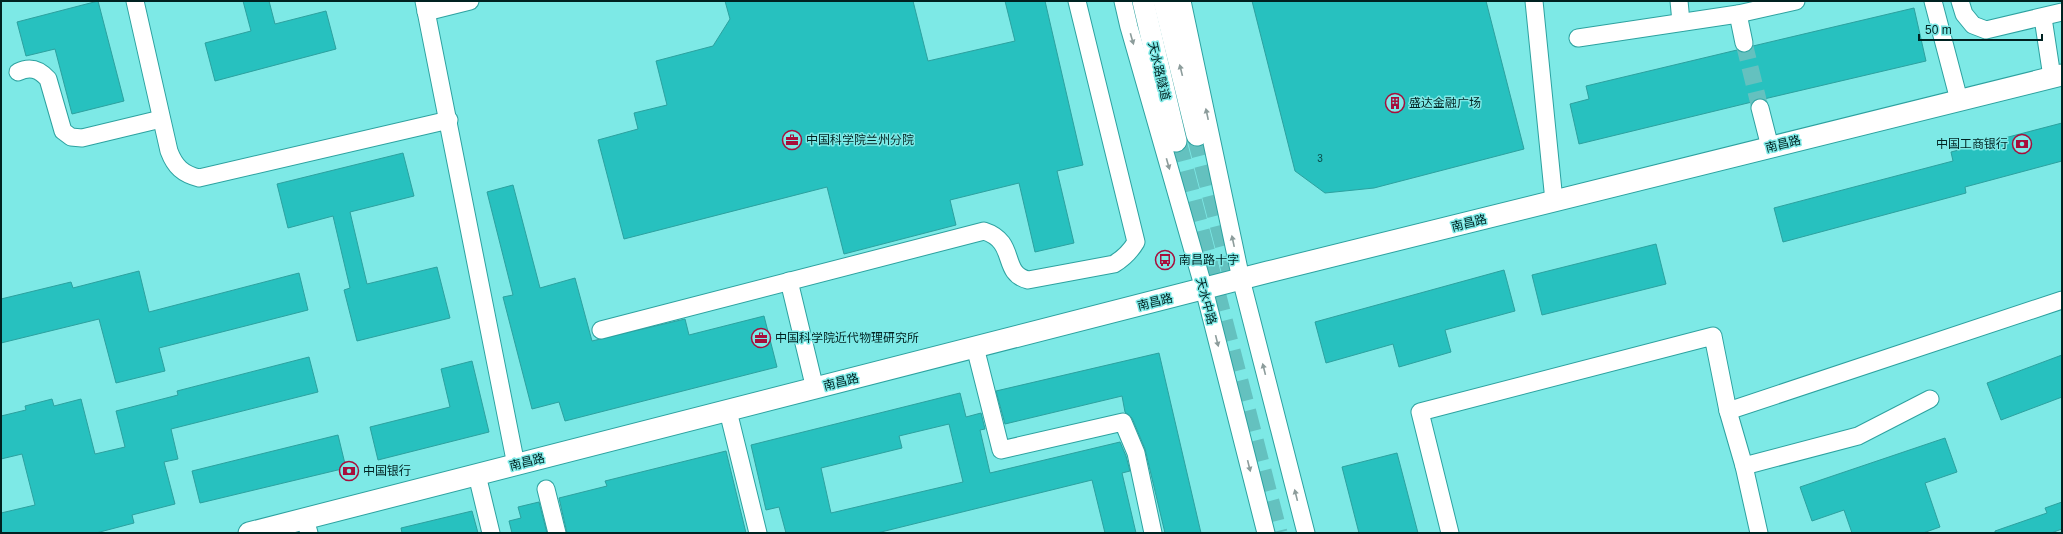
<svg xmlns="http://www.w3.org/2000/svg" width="2063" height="534" font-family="Arial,'Noto Sans SC',sans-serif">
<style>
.building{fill:#27c1bf;stroke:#2ca19f;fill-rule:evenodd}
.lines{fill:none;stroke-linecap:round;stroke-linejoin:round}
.minor-tunnel{stroke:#64c1bf;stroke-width:17;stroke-dasharray:17 8;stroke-linecap:butt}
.major-tunnel{stroke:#64c1bf;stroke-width:21;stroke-dasharray:21 10;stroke-linecap:butt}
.minor-casing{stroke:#2da2a0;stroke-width:19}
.major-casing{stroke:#2da2a0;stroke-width:23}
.minor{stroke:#fff;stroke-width:17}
.major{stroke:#fff;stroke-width:21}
.oneway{fill:#8c9c9b}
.labels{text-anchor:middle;stroke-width:3;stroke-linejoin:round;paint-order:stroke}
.number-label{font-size:10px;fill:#0a4a48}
.street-label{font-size:12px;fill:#002221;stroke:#7de9e6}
.poi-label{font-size:12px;fill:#002221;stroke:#7de9e6;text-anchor:start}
</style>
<rect width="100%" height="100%" fill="#7de9e6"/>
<g class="building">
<path d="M98 1 124 101 72 114 55 49 26 56 17 22Z"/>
<path d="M243 1H269L275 24 326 11 336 49 215 81 205 43 251 31Z"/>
<path d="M725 1H913L928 61 1015 41 1005 1H1045L1083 165 1057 171 1074 243 1035 252 1019 183 950 200 956 225 844 254 827 187 624 239 598 140 638 129 634 113 667 105 656 61 713 46 730 19Z"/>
<path d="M1252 1H1486L1524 149 1374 188 1325 193 1295 171Z"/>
<path d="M1914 8 1926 61 1764 99 1758 98 1752 102 1579 144 1570 104 1589 99 1586 86 1737 50 1746 53 1753 46Z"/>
<path d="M2062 123V161L1965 187 1966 193 1783 242 1774 208 1953 161 1951 152Z"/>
<path d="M403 153 414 196 350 212 367 284 437 267 450 318 357 341 344 290 350 288 333 216 288 228 277 184Z"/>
<path d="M513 185 540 288 575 278 592 341 685 319 689 335 764 316 777 367 565 421 559 402 532 409 503 297 513 295 487 192Z"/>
<path d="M1656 244 1666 284 1542 315 1532 275Z"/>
<path d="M1504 270 1515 311 1445 330 1451 352 1399 367 1393 344 1326 363 1315 322Z"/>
<path d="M139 271 149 312 299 273 308 310 159 348 165 371 116 383 99 319 1 343V299L71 282 73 288Z"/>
<path d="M1159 353 1201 533H1165L1145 449 1132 418 1125 412 1122 396 1005 424 996 391Z"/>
<path d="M2062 355V397L2001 420 1987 383Z"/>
<path d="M309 357 318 392 171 429 178 459 164 462 175 504 132 515 134 523 96 533H1V513L35 505 22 454 1 459V416L26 410 25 406 52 399 54 406 81 399 95 454 125 447 116 411 178 395 177 391Z"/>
<path d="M472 361 489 432 378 460 370 427 450 407 441 369Z"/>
<path d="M960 393 966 417 981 413 985 429 980 430 990 473 1120 442 1126 456 1130 471 1122 473 1136 533H1105L1092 480 877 533H786L779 507 766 510 751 445ZM949 424 963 482 831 513 821 468 902 448 899 436Z"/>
<path d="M338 435 346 468 200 503 192 471Z"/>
<path d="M1945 438 1957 472 1925 483 1940 527 1923 533H1852L1844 510 1812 521 1800 487Z"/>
<path d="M726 451 746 533H567L559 498 607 486 605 481Z"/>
<path d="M1397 453 1418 533H1359L1342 467Z"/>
<path d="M539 502 547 533H512L509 521 521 518 518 507Z"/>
<path d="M2062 502V529L2051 533H1995V531L2047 513 2045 508Z"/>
<path d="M472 511 478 533H402L401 528Z"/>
</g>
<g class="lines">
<path class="minor-tunnel" d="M1744 43 1760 108"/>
<g class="major-tunnel">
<path d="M1197 135 1232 271"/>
<path d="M1176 141 1277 533"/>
</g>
<defs>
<g id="minor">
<path d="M135 1 169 151C175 167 183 174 199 178L449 120"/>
<path d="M424 1 516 465"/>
<path d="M1123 1 1129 27 1204 289 1266 533"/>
<path d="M1182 1 1241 279 1306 533"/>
<path d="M1534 1 1554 201"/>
<path d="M1679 1 1681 22"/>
<path d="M1933 1 1959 100"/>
<path d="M1960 1 1964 14 1973 25 1986 30 2062 12"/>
<path d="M426 12 470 1"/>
<path d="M1738 14 1744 43"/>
<path d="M2043 18 2052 77"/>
<path d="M1578 38 1738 14 1796 1"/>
<path d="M18 72C30 66 39 69 48 79L63 131 71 137 82 138 161 119"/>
<path d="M1760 108 1770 147"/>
<path d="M789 281 815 389"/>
<path d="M601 330 984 231C1018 242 1000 273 1028 280L1114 264C1124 258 1130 252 1136 242L1077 1"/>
<path d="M975 347 1001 450 1123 422 1136 453 1153 533"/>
<path d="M728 411 758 533"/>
<path d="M1744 466 1858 436 1930 399"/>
<path d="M477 475 491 533"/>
<path d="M546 489 557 533"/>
<path d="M305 519 309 533"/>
<path d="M1450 533 1420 412 1713 336 1728 411"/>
<path d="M1759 533 1744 466 1728 411 2062 300"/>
</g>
<g id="major">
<path d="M1143 1 1176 141"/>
<path d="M1164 1 1197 135"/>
<path d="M249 533 1268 272 2062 75"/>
</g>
</defs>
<use href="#minor" class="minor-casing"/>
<use href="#major" class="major-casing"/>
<use href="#minor" class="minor"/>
<use href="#major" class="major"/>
</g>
<defs><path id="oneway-solid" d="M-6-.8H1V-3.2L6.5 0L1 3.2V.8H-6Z"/></defs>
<g class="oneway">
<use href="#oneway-solid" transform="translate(1132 39) rotate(74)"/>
<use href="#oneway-solid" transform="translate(1181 70) rotate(-104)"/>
<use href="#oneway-solid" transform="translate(1207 114) rotate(-102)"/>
<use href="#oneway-solid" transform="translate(1168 164) rotate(74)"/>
<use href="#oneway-solid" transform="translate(1233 241) rotate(-102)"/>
<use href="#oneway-solid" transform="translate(1217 341) rotate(76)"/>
<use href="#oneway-solid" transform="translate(1264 369) rotate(-104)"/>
<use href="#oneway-solid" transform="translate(1249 466) rotate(76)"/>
<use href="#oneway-solid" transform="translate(1296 495) rotate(-104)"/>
</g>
<defs>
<symbol id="building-ring" viewBox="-11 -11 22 22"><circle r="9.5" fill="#7de9e6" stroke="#a70e3b" stroke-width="1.5"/><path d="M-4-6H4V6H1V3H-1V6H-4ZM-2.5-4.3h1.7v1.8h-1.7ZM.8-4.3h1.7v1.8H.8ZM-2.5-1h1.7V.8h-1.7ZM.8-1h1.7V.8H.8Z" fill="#a70e3b"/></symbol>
<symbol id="office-ring" viewBox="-11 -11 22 22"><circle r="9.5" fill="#7de9e6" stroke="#a70e3b" stroke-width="1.5"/><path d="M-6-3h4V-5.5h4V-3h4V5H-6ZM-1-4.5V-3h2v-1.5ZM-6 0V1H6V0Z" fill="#a70e3b"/></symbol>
<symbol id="bank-ring" viewBox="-11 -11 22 22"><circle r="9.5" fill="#7de9e6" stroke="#a70e3b" stroke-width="1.5"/><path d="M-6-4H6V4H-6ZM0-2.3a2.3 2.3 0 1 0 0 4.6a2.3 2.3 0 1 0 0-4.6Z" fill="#a70e3b"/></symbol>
<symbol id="bus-ring" viewBox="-11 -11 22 22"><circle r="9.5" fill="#7de9e6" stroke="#a70e3b" stroke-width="1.5"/><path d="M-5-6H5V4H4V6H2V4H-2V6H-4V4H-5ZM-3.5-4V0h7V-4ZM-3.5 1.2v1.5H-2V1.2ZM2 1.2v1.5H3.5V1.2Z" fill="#a70e3b"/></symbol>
</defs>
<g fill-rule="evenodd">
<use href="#building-ring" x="1384" y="92" width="22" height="22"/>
<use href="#office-ring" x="781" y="129" width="22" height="22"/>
<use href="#bank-ring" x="2011" y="133" width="22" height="22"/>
<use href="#bus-ring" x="1154" y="249" width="22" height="22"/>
<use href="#office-ring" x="750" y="327" width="22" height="22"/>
<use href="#bank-ring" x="338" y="460" width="22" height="22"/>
</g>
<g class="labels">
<g class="number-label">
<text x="1320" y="162">3</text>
</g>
<g class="street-label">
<text transform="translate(1159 71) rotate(77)" y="4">天水路隧道</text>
<text transform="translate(1783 144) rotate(-14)" y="4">南昌路</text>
<text transform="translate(1469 223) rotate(-14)" y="4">南昌路</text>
<text transform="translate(1206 301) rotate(75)" y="4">天水中路</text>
<text transform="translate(1155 302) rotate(-14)" y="4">南昌路</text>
<text transform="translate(841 382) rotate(-14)" y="4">南昌路</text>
<text transform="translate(527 462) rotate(-14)" y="4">南昌路</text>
</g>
<g class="poi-label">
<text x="1409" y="107">盛达金融广场</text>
<text x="806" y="144">中国科学院兰州分院</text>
<text x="2008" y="148" text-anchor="end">中国工商银行</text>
<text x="1179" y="264">南昌路十字</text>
<text x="775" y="342">中国科学院近代物理研究所</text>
<text x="363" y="475">中国银行</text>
</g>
</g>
<rect width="2063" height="534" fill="none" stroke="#002221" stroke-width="4"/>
<path d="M1919 34v6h123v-6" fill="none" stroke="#002221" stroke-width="2"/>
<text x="1925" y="34" font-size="12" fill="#002221" stroke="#7de9e6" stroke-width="3" paint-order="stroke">50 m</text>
</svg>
